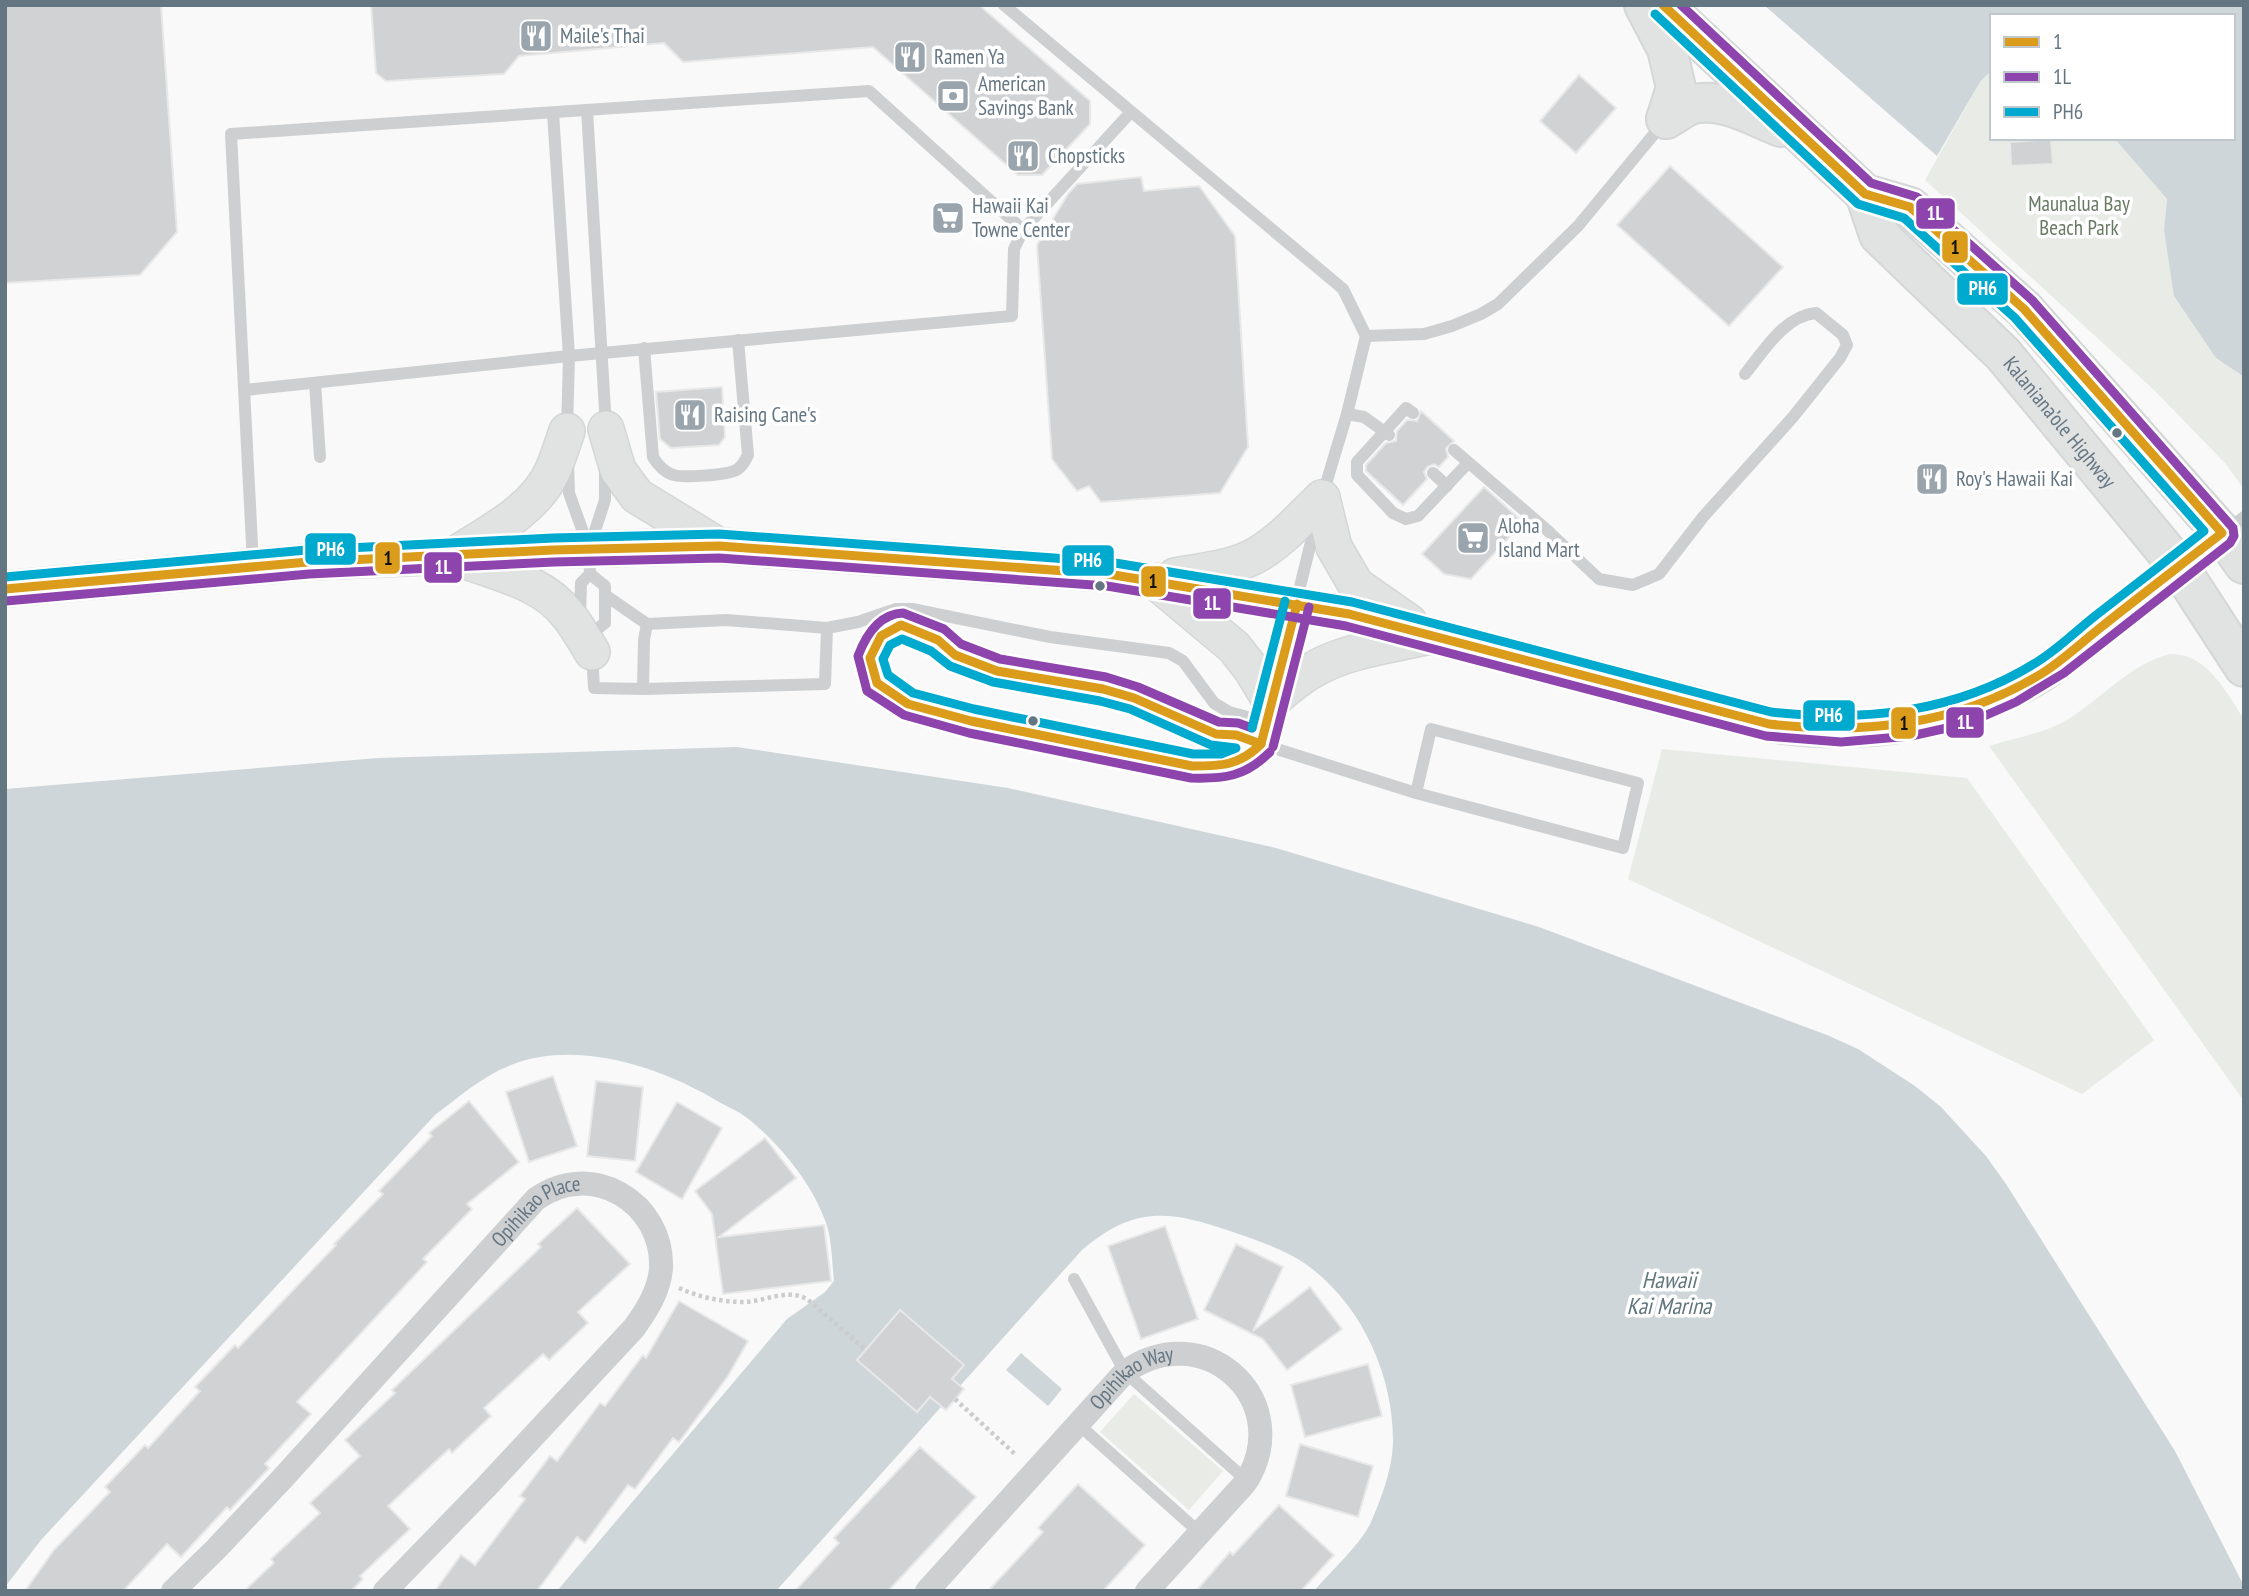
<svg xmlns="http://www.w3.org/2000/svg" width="2249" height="1596" font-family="'PT Sans Narrow',sans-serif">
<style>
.green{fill:#e8ebe6}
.water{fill:#ced6d9}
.building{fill:#d0d2d3;stroke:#e8e8e8;stroke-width:2}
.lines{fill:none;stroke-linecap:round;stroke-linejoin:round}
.secondary-casing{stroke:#d5d6d7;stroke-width:38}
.primary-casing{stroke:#d5d6d7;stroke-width:42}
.highway-casing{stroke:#d5d6d6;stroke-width:42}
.path{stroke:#cbcccd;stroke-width:4.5;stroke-dasharray:3.5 3.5;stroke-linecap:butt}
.lane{stroke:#cecfd0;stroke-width:12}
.street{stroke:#cecfd0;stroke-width:24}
.secondary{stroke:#e1e2e2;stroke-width:35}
.primary{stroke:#e1e2e2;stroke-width:38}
.highway{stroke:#e1e2e2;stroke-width:38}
.bus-1-casing{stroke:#fff;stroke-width:14}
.bus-2-casing{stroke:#fff;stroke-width:14}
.bus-3-casing{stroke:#fff;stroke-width:14}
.bus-1{stroke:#da9c1a;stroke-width:9}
.bus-2{stroke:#8e44ad;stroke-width:9}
.bus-3{stroke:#00a9ce;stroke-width:9}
.bus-dot{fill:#657683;stroke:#fff;stroke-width:2.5}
.labels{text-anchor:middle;stroke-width:7;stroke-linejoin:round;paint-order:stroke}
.poi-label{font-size:21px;fill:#657683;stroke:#fff;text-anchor:start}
.park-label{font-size:21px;fill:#687a64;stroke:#fff}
.street-label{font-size:21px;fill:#657683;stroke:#fff}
.water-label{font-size:23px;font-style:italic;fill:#60757c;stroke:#fff}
.line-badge{stroke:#fff;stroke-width:2.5}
.badge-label{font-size:19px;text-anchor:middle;font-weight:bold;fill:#fff}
.pale-badge-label{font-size:19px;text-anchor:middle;font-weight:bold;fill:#111}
</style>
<rect width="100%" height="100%" fill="#f9f9f9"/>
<g class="green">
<path d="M1992 70V138H2114L2167 199 2164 230 2216 358 2244 377V489L2225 463 2154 390 1925 180 1980 82Z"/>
<path d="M2170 654C2207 653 2226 692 2244 719V1101L1989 746C2015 738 2047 733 2070 718 2103 697 2132 663 2170 654Z"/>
<path d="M1662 749 1967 778 2154 1040 2082 1094 1628 879Z"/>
<path d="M1134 1394 1223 1471 1189 1510 1100 1432Z"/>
</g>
<g class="water">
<path d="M1764 5H2244V377L2216 358 2174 296 2164 230 2167 199 2114 138H2233V16H1992V70L1980 82 1937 156Z"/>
<path d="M737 747 1008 788 1276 848 1539 927 1827 1035 1858 1049 1915 1086 1941 1107 1986 1156 2006 1184 2175 1451 2244 1586V1591H1314C1330 1572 1362 1543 1371 1522 1382 1497 1393 1467 1393 1440 1393 1374 1361 1304 1307 1265 1284 1249 1256 1240 1230 1231 1168 1210 1134 1206 1082 1250L776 1591H557L787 1319 825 1292 834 1281C832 1263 832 1240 826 1223 813 1185 782 1147 751 1121 742 1113 730 1108 719 1102 661 1067 577 1039 511 1065 482 1076 459 1097 435 1115L41 1540 5 1587V789L378 758Z"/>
<path d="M1021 1353 1062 1389 1048 1406 1006 1370Z"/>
</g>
<g class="building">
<path d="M5 5H161L177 232 140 275 5 283Z"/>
<path d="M371 5H979L1090 101V124L1042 175H1018L873 47 683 62 664 43 519 56 504 74 386 81 376 73Z"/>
<path d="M1579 75 1616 108 1576 153 1540 121Z"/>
<path d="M2051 139 2053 164 2011 166 2010 142Z"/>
<path d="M1670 166 1783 267 1729 326 1617 225Z"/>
<path d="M1141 177 1144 191 1199 186 1235 236 1248 447 1220 493 1101 502 1089 486 1077 491 1052 459 1037 245 1068 194 1077 184Z"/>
<path d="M722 387 725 437 719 445 671 448 660 439 656 392Z"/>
<path d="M1421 411 1454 441 1446 448 1448 457 1439 467 1434 464 1427 467 1424 472 1427 479 1403 505 1366 471V465L1386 443 1396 441 1397 431 1407 420 1417 421Z"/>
<path d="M1484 487 1523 522 1471 579 1444 574 1422 554Z"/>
<path d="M553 1076 577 1146 529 1162 506 1092Z"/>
<path d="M596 1081 643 1087 635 1161 587 1156Z"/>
<path d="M469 1101 519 1162 467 1204 472 1209 423 1259 427 1262 297 1402 311 1414 265 1464 269 1468 230 1510 227 1507 181 1557 167 1544 123 1591H25L54 1550 110 1492 105 1487 145 1445 148 1448 200 1391 195 1387 235 1345 238 1348 336 1245 334 1244 383 1194 379 1191 432 1136 429 1133Z"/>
<path d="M677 1102 722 1128 682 1199 636 1172Z"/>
<path d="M765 1138 796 1178 719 1237 824 1225 831 1281 723 1294 712 1214 695 1191Z"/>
<path d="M577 1208 630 1264 578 1312 588 1323 549 1360 543 1354 484 1408 491 1416 452 1453 449 1449 388 1506 410 1529 360 1576 363 1579 351 1591H244L274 1563 271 1559 320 1513 310 1503 360 1456 345 1440 395 1393 392 1390 541 1247 538 1244Z"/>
<path d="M1165 1226 1198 1319 1141 1339 1108 1246Z"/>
<path d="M1236 1244 1283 1267 1253 1331 1310 1287 1342 1329 1287 1370 1263 1339 1204 1310Z"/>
<path d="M679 1301 748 1341 728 1376 679 1442 673 1438 635 1489 628 1485 585 1543 577 1537 537 1591H435L461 1555 475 1565 525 1499 520 1496 550 1456 557 1461 600 1403 605 1406 643 1355 646 1358Z"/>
<path d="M900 1310 964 1365 952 1379 964 1389 946 1410 930 1397 917 1412 857 1360Z"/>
<path d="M1368 1364 1382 1416 1305 1437 1291 1385Z"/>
<path d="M1300 1444 1373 1466 1358 1517 1286 1496Z"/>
<path d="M920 1447 976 1497 888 1591H795L839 1543 834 1538Z"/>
<path d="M1078 1484 1145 1545 1103 1591H988L1043 1532 1038 1528Z"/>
<path d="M1279 1505 1334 1555 1301 1591H1196L1230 1552 1233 1555Z"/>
</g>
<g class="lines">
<defs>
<g id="secondary">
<path d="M606 429 618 470 637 496 719 546"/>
<path d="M1322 498 1334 547 1356 585 1409 622"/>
<path d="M453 556C488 533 534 511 552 472 558 459 562 445 567 431"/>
<path d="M466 561C501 574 544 583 568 615 577 626 585 640 592 652"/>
<path d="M1175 576C1202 571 1236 568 1260 553 1283 539 1303 516 1322 498"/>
<path d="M1155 581 1234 647 1252 670 1271 702C1286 688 1302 675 1320 666 1351 650 1391 645 1426 637"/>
<path d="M5 589 308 562 452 556 553 550 719 546 1108 574 1349 614 1769 724C1864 738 1959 725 2041 674 2062 661 2081 643 2100 628 2141 596 2181 565 2222 533"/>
</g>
<g id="primary">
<path d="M1644 5 1667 49 1676 88 1666 119"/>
<path d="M1663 5 1865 194 1910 207 2024 309 2222 533"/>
<path d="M1666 119C1674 115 1682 108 1690 105 1721 96 1753 116 1781 127"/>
<path id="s3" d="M1865 194 1879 235 2003 354 2179 567"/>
</g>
<g id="highway">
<path d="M2222 533 2244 564"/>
<path d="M2179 567 2244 667"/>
</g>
</defs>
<use href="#secondary" class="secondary-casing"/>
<use href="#primary" class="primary-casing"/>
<use href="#highway" class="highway-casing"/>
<g class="path">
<path d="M679 1288C699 1297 721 1302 743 1302 764 1302 787 1288 807 1299L866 1350"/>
<path d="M955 1399 1016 1455"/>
</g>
<g class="lane">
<path d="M1004 5 1343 289 1366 336 1347 414 1322 497"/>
<path d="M587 110 606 427"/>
<path d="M553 113 569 356 567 430"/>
<path d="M1366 336 1424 334 1452 326 1481 314 1498 304 1578 226 1664 122"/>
<path d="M644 348 653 457C657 464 665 473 674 475 682 478 725 475 734 471 741 469 745 461 748 455L738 340"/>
<path d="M315 383 320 457"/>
<path d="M245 390 569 356 1012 316 1014 249 1023 230 1130 113"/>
<path d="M1413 413 1406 408 1357 462V475L1393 513 1406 519 1418 516 1468 463"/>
<path d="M1347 414 1364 417 1389 435"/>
<path d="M1454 450 1547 530 1599 579 1633 585 1659 574 1703 517 1793 417 1840 358 1847 345 1843 335 1816 313C1784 316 1764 351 1745 374"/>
<path d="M568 463 569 493 588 546"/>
<path d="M1433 473 1447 486"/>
<path d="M2225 531 2244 517"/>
<path d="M253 564 231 134 869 91 1023 230"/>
<path d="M590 574 605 586V623L592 633"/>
<path d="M605 595 647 624 726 620 827 628 858 622 896 609H912L1050 637 1169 653 1183 661 1214 703 1229 712 1266 722"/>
<path d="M580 617 581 583 590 574 589 549 605 500V466"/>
<path d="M592 654 594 688 643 689 825 684 827 628"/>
<path d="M1275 687 1317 518"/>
<path d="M643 689 644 640 647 624"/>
<path d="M1270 705C1267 717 1266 732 1261 743 1250 767 1214 766 1192 766L971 721 908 704 877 683 870 658 881 636 901 625 938 640 955 655 997 671 1103 689 1134 698 1174 717 1216 734 1236 735 1261 744 1416 793 1623 848 1638 783 1431 729 1416 793"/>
<path d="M1074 1279 1125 1372 1246 1480"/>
<path d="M1078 1424 1200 1533"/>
</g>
<g class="street">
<path id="s1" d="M173 1591 216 1549 282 1479 536 1199C591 1159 664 1202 661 1269 659 1291 647 1310 634 1328L486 1487 385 1591"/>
<path id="s2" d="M927 1591 1125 1372C1202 1317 1291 1396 1250 1475 1247 1481 1242 1487 1237 1492L1147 1591"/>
</g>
<use href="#secondary" class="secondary"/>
<use href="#primary" class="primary"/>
<use href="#highway" class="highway"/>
<defs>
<g id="bus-1">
<path d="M5 589 308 562 553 550 719 546 1108 574 1349 614 1769 724C1865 735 1957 725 2041 674 2062 661 2081 643 2100 628 2140 596 2181 565 2222 533L2024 309 1910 207 1865 194 1663 5"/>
<path d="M901 625 938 640 955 655 997 671 1103 689 1134 698 1216 734 1236 735 1261 744C1239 766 1221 766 1192 766L971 721 908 704 877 683 870 658 881 636Z"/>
<path d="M1261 744 1297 604"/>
</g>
<g id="bus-2">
<path d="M6 601 309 574 554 562 719 558 1107 586 1346 626 1766 736 1841 742 1911 736 1947 728 1982 717 2016 702 2064 673 2230 543 2234 536 2233 528 2032 300 1917 197 1871 183 1681 5"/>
<path d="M1252 728 1238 723 1219 722 1138 687 1106 677 1000 659 961 644 944 629 903 613C879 614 866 635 858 656L867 691 904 715 969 733 1191 778C1224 779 1245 777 1270 752"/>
<path d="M1273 747 1309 607"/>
</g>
<g id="bus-3">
<path d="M5 577 307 550 553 538 719 534 1109 562 1352 602 1771 712C1864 722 1956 713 2037 662 2058 649 2076 631 2095 616 2131 588 2168 560 2204 531L2015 318 1904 218 1858 204 1655 14"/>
<path d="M902 639 931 651 950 666 993 682 1100 701 1130 709 1211 745 1236 748 1221 754H1193L974 709 913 693 888 675 883 659 890 645Z"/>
<path d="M1252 728 1285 601"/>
</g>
</defs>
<use href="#bus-1" class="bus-1-casing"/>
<use href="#bus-2" class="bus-2-casing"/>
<use href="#bus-3" class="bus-3-casing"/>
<use href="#bus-1" class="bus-1"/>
<use href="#bus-2" class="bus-2"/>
<use href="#bus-3" class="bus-3"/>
</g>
<defs>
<symbol id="restaurant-square" viewBox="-11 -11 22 22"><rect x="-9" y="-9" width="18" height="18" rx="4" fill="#99a4ac" stroke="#fff"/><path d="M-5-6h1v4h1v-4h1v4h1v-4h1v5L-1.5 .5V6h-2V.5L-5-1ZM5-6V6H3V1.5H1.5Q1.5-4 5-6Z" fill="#fff"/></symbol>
<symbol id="bank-square" viewBox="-11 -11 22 22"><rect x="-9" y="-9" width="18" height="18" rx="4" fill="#99a4ac" stroke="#fff"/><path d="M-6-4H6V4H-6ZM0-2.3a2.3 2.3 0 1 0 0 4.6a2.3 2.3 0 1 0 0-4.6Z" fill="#fff"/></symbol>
<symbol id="supermarket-square" viewBox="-11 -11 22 22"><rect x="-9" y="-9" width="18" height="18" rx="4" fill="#99a4ac" stroke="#fff"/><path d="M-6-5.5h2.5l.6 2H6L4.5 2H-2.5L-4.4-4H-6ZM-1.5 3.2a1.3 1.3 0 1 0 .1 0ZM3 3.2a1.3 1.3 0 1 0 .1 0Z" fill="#fff"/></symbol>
</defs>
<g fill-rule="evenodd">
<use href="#restaurant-square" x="517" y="17" width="38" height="38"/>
<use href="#restaurant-square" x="891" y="38" width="38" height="38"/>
<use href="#bank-square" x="934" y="77" width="38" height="38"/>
<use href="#restaurant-square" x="1004" y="137" width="38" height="38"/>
<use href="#supermarket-square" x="929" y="199" width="38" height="38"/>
<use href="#restaurant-square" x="671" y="396" width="38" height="38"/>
<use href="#restaurant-square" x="1913" y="460" width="38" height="38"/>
<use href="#supermarket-square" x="1454" y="519" width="38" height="38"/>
</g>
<g class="bus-dot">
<circle cx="2117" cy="433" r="6"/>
<circle cx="1100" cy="586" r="6"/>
<circle cx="1033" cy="721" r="6"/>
</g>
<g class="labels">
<g class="poi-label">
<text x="560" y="43">Maile's Thai</text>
<text x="934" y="64">Ramen Ya</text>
<text x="978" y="91">American<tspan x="978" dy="24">Savings Bank</tspan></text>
<text x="1048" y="163">Chopsticks</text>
<text x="972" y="213">Hawaii Kai<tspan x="972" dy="24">Towne Center</tspan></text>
<text x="714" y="422">Raising Cane's</text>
<text x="1956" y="486">Roy's Hawaii Kai</text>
<text x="1498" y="533">Aloha<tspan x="1498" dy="24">Island Mart</tspan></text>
</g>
<g class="park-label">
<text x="2079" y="211">Maunalua Bay<tspan x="2079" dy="24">Beach Park</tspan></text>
</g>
<g class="street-label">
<text dy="7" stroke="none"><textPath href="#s3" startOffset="304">Kalaniana’ole Highway</textPath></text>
<text dy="7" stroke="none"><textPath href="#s1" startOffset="528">Opihikao Place</textPath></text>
<text dy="7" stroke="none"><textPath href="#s2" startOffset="298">Opihikao Way</textPath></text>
</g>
<g class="water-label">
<text x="1669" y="1288">Hawaii<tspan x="1669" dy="26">Kai Marina</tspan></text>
</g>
</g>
<g class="line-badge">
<rect x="1915" y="197" width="41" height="33" rx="7" fill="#8e44ad"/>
<rect x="1941" y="230" width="28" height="34" rx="7" fill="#da9c1a"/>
<rect x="1956" y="272" width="53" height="34" rx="7" fill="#00a9ce"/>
<rect x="304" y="532" width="53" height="34" rx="7" fill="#00a9ce"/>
<rect x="374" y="541" width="27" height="34" rx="7" fill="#da9c1a"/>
<rect x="1061" y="544" width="54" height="33" rx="7" fill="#00a9ce"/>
<rect x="423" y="551" width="40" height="33" rx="7" fill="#8e44ad"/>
<rect x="1140" y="565" width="27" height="33" rx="7" fill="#da9c1a"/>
<rect x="1192" y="587" width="40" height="33" rx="7" fill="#8e44ad"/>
<rect x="1802" y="699" width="54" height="33" rx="7" fill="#00a9ce"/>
<rect x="1945" y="706" width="40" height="33" rx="7" fill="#8e44ad"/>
<rect x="1890" y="706" width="27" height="34" rx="7" fill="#da9c1a"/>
</g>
<g class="badge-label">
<text x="1935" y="220">1L</text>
<text x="1983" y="295">PH6</text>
<text x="331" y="556">PH6</text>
<text x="1088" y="567">PH6</text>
<text x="443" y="574">1L</text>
<text x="1212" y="610">1L</text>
<text x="1829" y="722">PH6</text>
<text x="1965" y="729">1L</text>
</g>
<g class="pale-badge-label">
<text x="1955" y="254">1</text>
<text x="388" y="565">1</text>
<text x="1153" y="588">1</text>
<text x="1904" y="730">1</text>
</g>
<rect width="2249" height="1596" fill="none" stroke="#657683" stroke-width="14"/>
<rect x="1990" y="14" width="245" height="126" fill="#ffffff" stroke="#c1c8cd" stroke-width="2"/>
<rect x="2004" y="37" width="35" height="10" fill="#da9c1a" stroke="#c1c8cd" stroke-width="2"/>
<text x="2053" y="49" font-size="21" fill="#657683">1</text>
<rect x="2004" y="72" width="35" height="10" fill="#8e44ad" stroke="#c1c8cd" stroke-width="2"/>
<text x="2053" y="84" font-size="21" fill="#657683">1L</text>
<rect x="2004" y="107" width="35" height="10" fill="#00a9ce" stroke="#c1c8cd" stroke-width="2"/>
<text x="2053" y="119" font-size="21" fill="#657683">PH6</text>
</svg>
